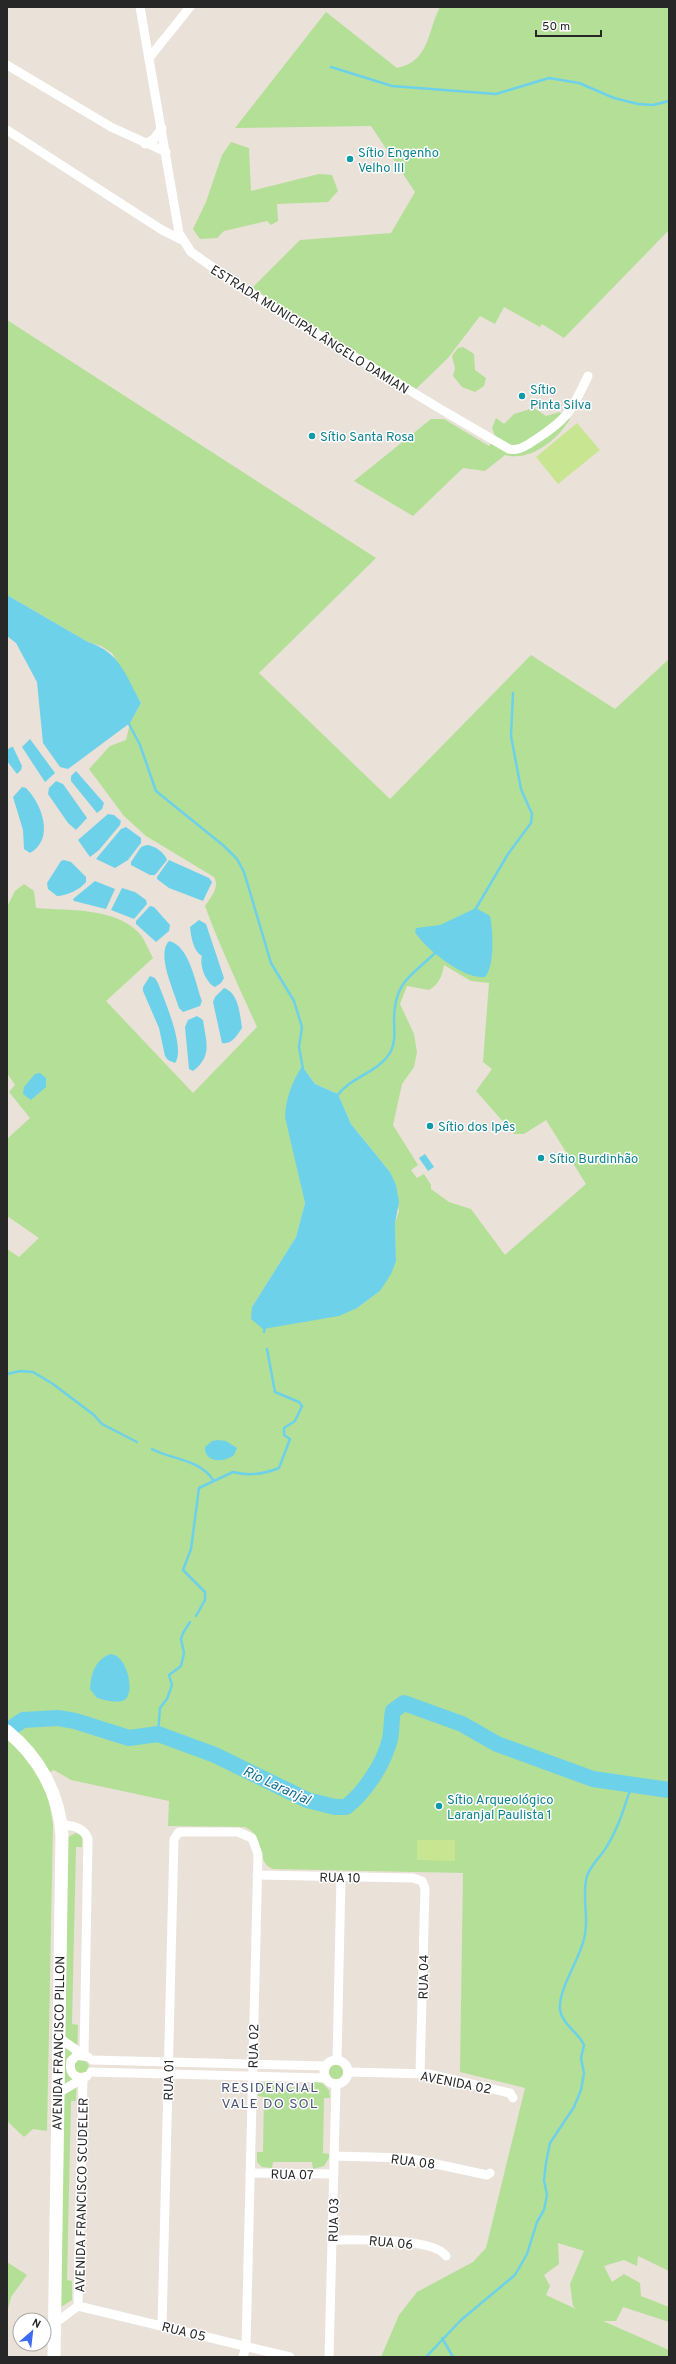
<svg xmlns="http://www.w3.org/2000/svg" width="676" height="2364" font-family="Overpass,sans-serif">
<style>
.green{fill:#b4df96;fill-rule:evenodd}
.pitch{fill:#c8e692}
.water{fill:#6ed1ea}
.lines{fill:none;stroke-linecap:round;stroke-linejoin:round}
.stream{stroke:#6ed1ea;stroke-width:2.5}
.river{stroke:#6ed1ea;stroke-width:16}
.minor{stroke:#fff;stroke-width:9}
.secondary{stroke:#fff;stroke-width:13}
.culture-dot{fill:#0f9aa8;stroke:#fff;stroke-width:1.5}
.labels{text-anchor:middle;stroke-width:3;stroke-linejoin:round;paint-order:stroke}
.culture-label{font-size:13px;fill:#0d838f;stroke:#fff;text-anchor:start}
.street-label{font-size:13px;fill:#272727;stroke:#fff}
.water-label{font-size:14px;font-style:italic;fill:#116e91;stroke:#fff}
.neighbourhood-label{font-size:14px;letter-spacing:1px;fill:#4a5576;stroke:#fff}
</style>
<rect width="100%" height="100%" fill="#eae1d9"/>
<g class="green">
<path d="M440 7H669V230L564 338 542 324 540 327 504 307 495 324 480 316 448 358 416 389 252 288 300 240 391 233 415 192 371 126 235 128 326 12 397 68C430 61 427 32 440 7Z"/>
<path d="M231 142 249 148 251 191 319 174 332 175 338 191 328 202 277 204 278 221 271 225 267 221 224 231 217 238 200 239 193 229 206 202 222 155Z"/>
<path d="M7 320 376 558 259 673 390 799 531 655 615 709 669 659V2271L638 2256 637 2266 624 2260 604 2266 612 2282 624 2274 640 2283 641 2296 669 2307V2322L623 2307 616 2321H603L669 2350V2357H381L399 2315 417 2292 473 2262 486 2248 525 2088 460 2072 463 1873 273 1869C254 1861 268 1838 245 1827L168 1826 169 1801 71 1780 54 1770 40 1777 48 1796 53 1825 47 2131 33 2129 24 2137 7 2121V1249L19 1257 39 1238 7 1216V1139L30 1118 9 1092 15 1085 7 1073V907L15 891 24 884 34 891 36 908C68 911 112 907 137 931 144 937 148 949 153 958L106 1001 193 1093 257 1027C239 987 220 947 205 906 211 897 220 887 214 877L146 836 124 816 89 769 110 746 126 740 130 723 141 703 112 653 101 646 88 642 7 595ZM444 965 471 981 489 983 483 1062 492 1069 476 1091 514 1134H524L546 1120 586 1184 505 1255 471 1209 449 1202 431 1189V1185L424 1174 417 1178 411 1170 418 1165 393 1125 402 1084 414 1067 417 1052 414 1034 400 1004 407 986 429 990C439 984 442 977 444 965ZM302 1066 315 1084 338 1094 351 1124 390 1172 399 1211 395 1223 396 1261 380 1291 357 1308 252 1307 296 1237 305 1203 298 1169ZM558 2243 584 2251 570 2284 573 2306 576 2309 546 2295 550 2286 544 2275 559 2264Z"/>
<path d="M463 347 474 354 475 370 486 378 484 386 475 392 462 387 453 376 455 368 452 356 458 348Z"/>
<path d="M534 408 546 416 560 412 570 419C558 439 531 462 505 455L485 471 463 468 413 516 354 481 431 419H444L489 446 495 436 492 428 496 418 504 424 514 414Z"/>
<path d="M76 1833 82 1836V1847H76L72 2024 78 2025 77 2059 86 2060 89 2066 86 2072 77 2073 76 2101H71L67 2280 72 2281V2300L61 2307 63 2034 68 1837Z"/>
<circle cx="336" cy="2072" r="7"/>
<path d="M270 2080H274V2087L314 2088V2081L322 2083 329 2090 330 2098H324L323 2153 329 2154V2158L324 2166 313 2169 312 2162H273L272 2168 262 2167 257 2162V2152H263L264 2097 258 2096C258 2087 262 2083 270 2080Z"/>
<path d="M7 2262 27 2275 11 2297 7 2313Z"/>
</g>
<g class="pitch">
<path d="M577 423 600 450 558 484 536 457Z"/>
<path d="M417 1840H455V1861L417 1860Z"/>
</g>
<g class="water">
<path d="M7 595 88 642C120 652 126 676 141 703L130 723 68 769 60 767 43 743 37 682 16 643 7 636Z"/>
<path d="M30 739 55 773 45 782 22 747Z"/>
<path d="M11 747H13L22 766 21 770 17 774 7 761V750Z"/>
<path d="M76 771 104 803 102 809 97 813 71 781V776Z"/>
<path d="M56 781 63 784 87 818 76 830 68 823 48 794 49 788Z"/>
<path d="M22 787 26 788C42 804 55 839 30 853L24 849 23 830 13 797Z"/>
<path d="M108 814 114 815 121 821 120 825 99 850 90 857 78 840Z"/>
<path d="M126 827 141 838V843L128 860 115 868 96 859 121 829Z"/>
<path d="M147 845C155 846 164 852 167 860L155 875H150L131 865V862L141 847Z"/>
<path d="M64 860 71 862 86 877V882C81 889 66 896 57 896L48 889 47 883 61 861Z"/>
<path d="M169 860 209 878 212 882 203 901 169 888 157 879V877Z"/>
<path d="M95 881 115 889 106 909 74 901 73 899Z"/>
<path d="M122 888 135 892 146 900 147 904 134 919 111 910Z"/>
<path d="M150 906 154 907 170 925 169 931 156 942 136 924V921Z"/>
<path d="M476 908 490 916C493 931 495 966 485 977 465 980 425 949 415 932L416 928 440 925Z"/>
<path d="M199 920 206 924 224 978 221 983 215 987C206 983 199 965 202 956 193 951 191 936 190 927Z"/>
<path d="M169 941C190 946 195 983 202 1001L200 1006 183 1012 179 1008C174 991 156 954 169 941Z"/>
<path d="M150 976 155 978 158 983C164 999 186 1049 175 1063L168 1060 165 1056 159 1028 143 991V987Z"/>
<path d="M224 988C239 993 240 1015 242 1028 237 1035 232 1045 222 1043L213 1002 215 997Z"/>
<path d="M197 1016 203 1020C206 1042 213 1056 193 1071L189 1069 185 1027 188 1020Z"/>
<path d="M302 1066 315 1084 338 1094 351 1124 390 1172 396 1185 399 1202 395 1223 396 1261 391 1274 380 1291 357 1308 339 1316 263 1329 251 1319 252 1307 296 1237 305 1203 285 1117C286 1097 292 1083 302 1066Z"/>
<path d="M40 1073 46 1078V1087L31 1100 23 1094 24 1087 35 1074Z"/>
<path d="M425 1154 434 1167 428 1171 419 1158Z"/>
<path d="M218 1440 226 1441 237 1448 234 1455C224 1463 204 1463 205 1447L212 1441Z"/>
<path d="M111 1654C128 1655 137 1698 122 1701 114 1703 105 1700 97 1698L90 1689C91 1674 95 1659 111 1654Z"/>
</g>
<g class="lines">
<g class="stream">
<path d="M331 67 392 86 496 94 549 78 579 83 614 98 638 104 653 105 669 101"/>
<path d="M128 722 140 745 156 791 224 846 237 859 244 872 271 963 294 1001 302 1027 299 1047 303 1069"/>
<path d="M475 910 508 854 531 823 532 814 521 789 511 736 513 693"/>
<path d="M337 1096C350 1077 380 1072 391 1051 396 1040 394 1030 394 1018 395 980 413 975 436 952"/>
<path d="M264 1332 265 1327"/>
<path d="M7 1374 20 1371 33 1372 53 1384 94 1415 102 1424 137 1442"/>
<path d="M152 1449C172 1460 200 1459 213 1480"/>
<path d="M196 1616 205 1600V1592L183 1570 191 1549 199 1488 233 1472C248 1476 264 1474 279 1468L290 1439 284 1435V1428L295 1421 302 1406 299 1402 275 1392 267 1349"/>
<path d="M158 1734 160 1708 167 1699 172 1685 169 1675 181 1666 184 1653 181 1639 183 1633 190 1622"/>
<path d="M442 2338 453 2357"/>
<path d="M426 2357 461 2320 515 2275 527 2254 537 2222 544 2210 547 2195 544 2180 546 2163 550 2143 574 2107 581 2090 584 2073 581 2058 584 2045C579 2033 562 2024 560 2010 558 1989 579 1961 584 1939 590 1919 581 1896 587 1876 591 1864 601 1857 607 1846 619 1827 625 1805 632 1784"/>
</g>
<path class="river" d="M7 1731 23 1720 58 1718 75 1721 129 1738 158 1734 215 1755 307 1800 335 1807H346C365 1792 384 1764 390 1739 392 1730 391 1721 393 1711L404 1703 462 1724 497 1744 593 1779 669 1790"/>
<g class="minor">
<path d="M140 7 179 233 191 252 248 292 437 407 509 449C520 451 527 445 535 440 568 419 572 410 588 376"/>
<path d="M149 58 190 7"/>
<path d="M7 65 111 127 166 152"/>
<path d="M7 130 162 230 182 240"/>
<path d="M145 144 154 139 162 128"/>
<path d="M61 1825C72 1825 84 1827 88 1839L84 2055"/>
<path d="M257 1875 413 1878 422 1881 425 1888 420 2074"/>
<path d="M58 2037 82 2054"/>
<path d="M92 2060 326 2066"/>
<path d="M337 2060 341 1877"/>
<circle cx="336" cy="2072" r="12"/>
<path d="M91 2072 326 2078"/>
<path d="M348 2072 429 2074 510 2093 513 2098"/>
<path d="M81 2078C72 2076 69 2070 71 2061L77 2055 88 2057"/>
<path d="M58 2093 87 2076"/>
<path d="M334 2156 408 2158 487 2175 490 2173"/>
<path d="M250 2173 334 2174"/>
<path d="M332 2240C355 2240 433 2237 446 2256"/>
<path d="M78 2306 290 2357"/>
<path d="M54 2324 78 2306 83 2078"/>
<path d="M162 2326 174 1839 179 1832H238L252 1838 258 1854 246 2346 243 2357"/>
<path d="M329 2357 336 2084"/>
</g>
<path class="secondary" d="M7 1731C39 1757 59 1793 62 1835L54 2357"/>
</g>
<g class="culture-dot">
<circle cx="350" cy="159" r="4"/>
<circle cx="522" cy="396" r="4"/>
<circle cx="312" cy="436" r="4"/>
<circle cx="430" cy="1126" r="4"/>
<circle cx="541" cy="1158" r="4"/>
<circle cx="439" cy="1806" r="4"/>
</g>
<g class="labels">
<g class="culture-label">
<text x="358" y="157">Sítio Engenho<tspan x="358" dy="15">Velho III</tspan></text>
<text x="530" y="394">Sítio<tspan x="530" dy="15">Pinta Silva</tspan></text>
<text x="320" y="441">Sítio Santa Rosa</text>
<text x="438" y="1131">Sítio dos Ipês</text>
<text x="549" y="1163">Sítio Burdinhão</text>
<text x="447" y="1804">Sítio Arqueológico<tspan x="447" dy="15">Laranjal Paulista 1</tspan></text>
</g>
<g class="street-label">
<text transform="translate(310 329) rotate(32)" y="5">ESTRADA MUNICIPAL ÂNGELO DAMIAN</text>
<text transform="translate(340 1877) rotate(1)" y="5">RUA 10</text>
<text transform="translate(423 1977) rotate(-89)" y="5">RUA 04</text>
<text transform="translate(58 2043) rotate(-89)" y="5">AVENIDA FRANCISCO PILLON</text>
<text transform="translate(253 2046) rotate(-89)" y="5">RUA 02</text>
<text transform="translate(168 2080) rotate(-89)" y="5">RUA 01</text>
<text transform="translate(456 2082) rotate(11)" y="5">AVENIDA 02</text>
<text transform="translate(413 2161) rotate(7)" y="5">RUA 08</text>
<text transform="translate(292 2174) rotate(1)" y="5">RUA 07</text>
<text transform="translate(81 2195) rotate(-89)" y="5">AVENIDA FRANCISCO SCUDELER</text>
<text transform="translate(333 2220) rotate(-89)" y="5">RUA 03</text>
<text transform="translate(391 2242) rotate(5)" y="5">RUA 06</text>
<text transform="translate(184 2331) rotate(14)" y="5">RUA 05</text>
</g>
<g class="water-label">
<text transform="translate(277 1785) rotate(25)" y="5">Rio Laranjal</text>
</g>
<g class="neighbourhood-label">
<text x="270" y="2092">RESIDENCIAL<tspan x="270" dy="16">VALE DO SOL</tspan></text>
</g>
</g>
<rect width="676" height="2364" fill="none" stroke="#272727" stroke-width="16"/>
<g transform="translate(32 2332) rotate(28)"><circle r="19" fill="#ffffff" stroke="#a9a9a9"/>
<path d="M0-3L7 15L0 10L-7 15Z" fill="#3c6bf3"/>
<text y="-6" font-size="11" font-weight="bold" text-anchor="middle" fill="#272727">N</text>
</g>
<path d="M536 30v6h65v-6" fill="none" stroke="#272727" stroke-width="2"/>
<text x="542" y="30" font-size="12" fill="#272727" stroke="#ffffff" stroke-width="3" paint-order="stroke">50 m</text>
</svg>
